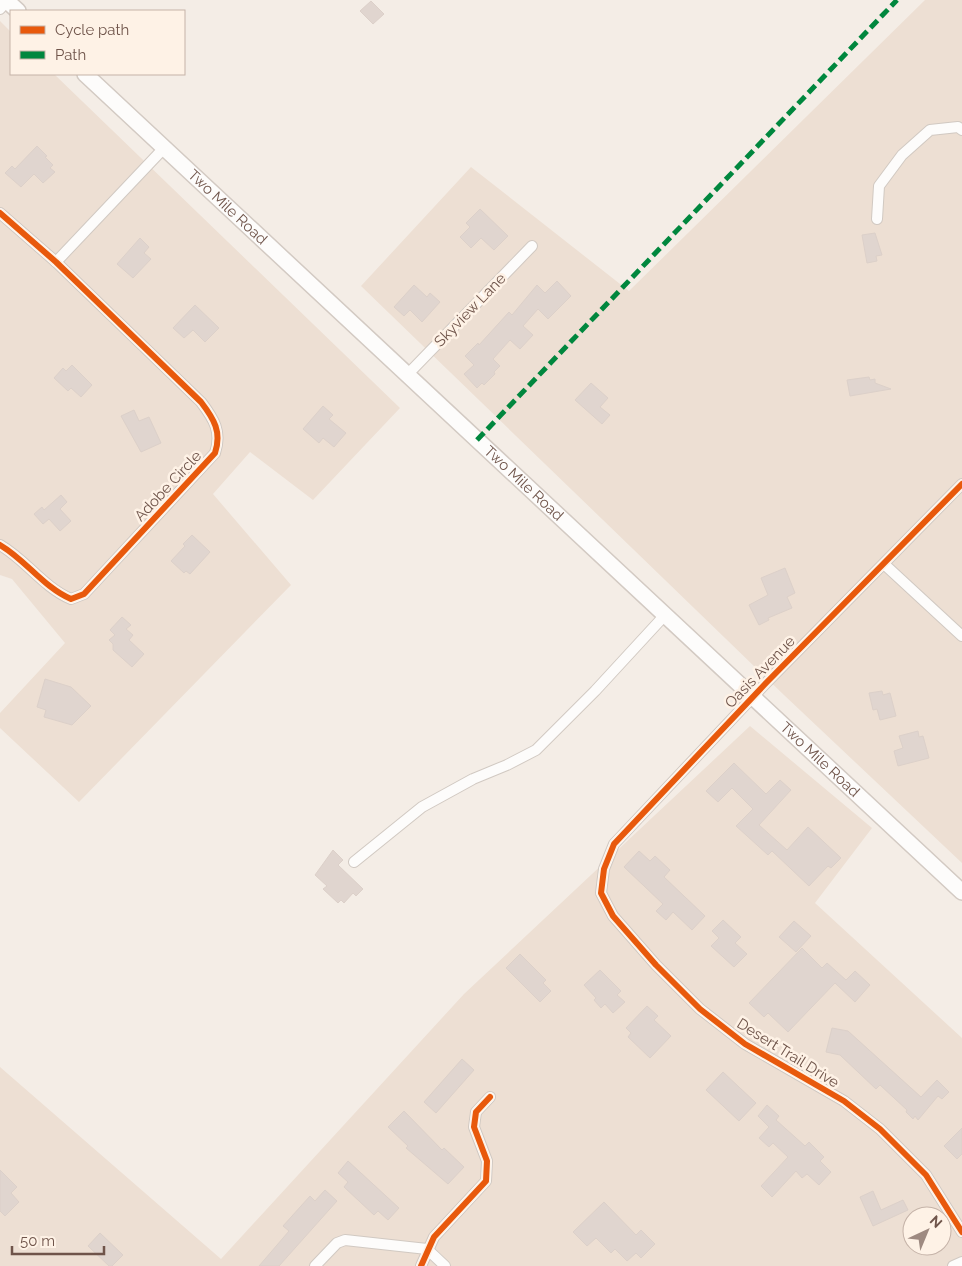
<svg xmlns="http://www.w3.org/2000/svg" width="962" height="1266" font-family="Raleway,sans-serif">
<style>
.residential{fill:#eddfd3;fill-rule:evenodd}
.building{fill:#e0d5cf;stroke:#dcd0c9}
.lines{fill:none;stroke-linecap:round;stroke-linejoin:round}
.street-casing{stroke:#d1c9c2;stroke-width:12}
.secondary-casing{stroke:#d3cac3;stroke-width:18}
.street{stroke:#fdfcfb;stroke-width:10}
.secondary{stroke:#fdfcfb;stroke-width:15}
.quiet{stroke:#00873e;stroke-width:5;stroke-dasharray:10 5;stroke-linecap:butt}
.cycleway-casing{stroke:#fef2e6;stroke-width:9}
.cycleway{stroke:#e8590c;stroke-width:6}
.labels{text-anchor:middle;stroke-width:5;stroke-linejoin:round;paint-order:stroke}
.street-label{font-size:15px;fill:#6f544a;stroke:#fef2e6}
</style>
<rect width="100%" height="100%" fill="#f4ede6"/>
<g class="residential">
<path d="M925 0H962V863L784 695 361 286 471 167 629 291Z"/>
<path d="M0 21 11 32V74H54L400 408 313 500 250 452 213 494 291 585 79 802 0 728V713L65 643 12 579 0 575Z"/>
<path d="M750 726 872 828 815 903 962 1038V1266H0V1067L221 1259 464 994ZM912 1216H942V1246H912Z"/>
</g>
<g class="building">
<path d="M371 1 384 14 373 24 360 11Z"/>
<path d="M37 146 47 156 45 157 53 165 50 168 55 172 43 183 34 174 21 187 5 173 12 166 15 169Z"/>
<path d="M480 209 508 236 494 250 481 238 471 248 460 237 470 227 466 223Z"/>
<path d="M875 233 882 255 876 256 877 261 867 263 862 235Z"/>
<path d="M140 238 149 247 144 253 151 259 133 278 117 264Z"/>
<path d="M557 281 571 296 548 319 538 309 523 326 533 335 520 349 510 340 493 359 500 366 494 372 495 374 484 385 482 383 477 388 464 374 474 365 465 356 478 343 479 345 509 312 512 315 537 285 545 293Z"/>
<path d="M414 285 427 297 430 293 440 302 422 322 410 310 404 316 394 307Z"/>
<path d="M195 305 219 328 205 342 193 330 184 338 173 328Z"/>
<path d="M72 365 92 385 81 397 71 388 68 391 54 378 63 368 66 371Z"/>
<path d="M869 377 870 380 875 379V383L891 389 850 396 847 380Z"/>
<path d="M591 383 608 398 600 407 610 415 602 424 575 400Z"/>
<path d="M323 406 333 415 329 419 346 433 334 447 323 438 319 443 303 429Z"/>
<path d="M134 410 139 421 149 417 161 443 141 452 121 416Z"/>
<path d="M61 495 67 502 60 509 71 521 60 531 49 519 43 524 34 514 42 507 44 510Z"/>
<path d="M192 535 210 552 190 574 186 571 184 573 171 561 185 546 183 544Z"/>
<path d="M785 568 795 593 787 597 792 608 768 618 769 620 759 625 749 605 768 595 761 578Z"/>
<path d="M122 617 131 625 126 629 133 635 129 640 144 654 132 667 113 650V644L109 640 115 635 110 630Z"/>
<path d="M45 679 71 687 91 706 72 725 44 717 46 710 37 707Z"/>
<path d="M882 691 883 695 890 693 896 716 880 720 877 709 873 710 869 693Z"/>
<path d="M918 731 919 737 923 736 929 758 898 766 894 751 903 748 899 736Z"/>
<path d="M734 763 766 794 780 780 791 790 759 825 787 850 808 827 841 858 831 868 828 866 809 886 772 851 768 855 736 826 753 809 732 788 718 802 706 791Z"/>
<path d="M333 850 343 860 338 865 363 889 356 896 353 893 344 903 341 900 338 903 323 889 327 886 315 875Z"/>
<path d="M639 851 650 861 655 856 670 870 664 877 705 916 692 930 673 912 666 920 656 911 663 904 624 867Z"/>
<path d="M723 920 741 937 735 943 747 954 734 967 711 946 719 938 712 931Z"/>
<path d="M794 921 811 936 796 952 779 937Z"/>
<path d="M802 948 822 968 827 963 846 980 855 971 870 985 855 1002 835 983 788 1032 768 1013 764 1017 749 1003Z"/>
<path d="M520 954 546 980 543 983 551 991 540 1002 506 968Z"/>
<path d="M600 970 621 991 617 995 625 1002 613 1013 605 1004 601 1008 594 1000 596 998 584 985Z"/>
<path d="M647 1006 658 1016 654 1020 671 1036 650 1058 628 1037 631 1033 626 1028Z"/>
<path d="M832 1028 848 1031 921 1097 937 1080 949 1092 942 1099 938 1096 918 1120 915 1116 913 1119 906 1112 907 1110 880 1085 876 1089 840 1055 826 1052Z"/>
<path d="M462 1059 474 1070 436 1113 424 1102Z"/>
<path d="M723 1072 756 1103 739 1121 706 1090Z"/>
<path d="M767 1105 779 1116 776 1120 805 1146 809 1142 824 1157 820 1161 831 1172 819 1185 807 1174 802 1178 796 1171 772 1197 761 1186 788 1157 773 1143 769 1147 759 1138 769 1127 758 1116Z"/>
<path d="M404 1111 442 1150 444 1148 464 1167 448 1184 406 1148 408 1146 388 1127Z"/>
<path d="M962 1128V1154L957 1159 944 1146Z"/>
<path d="M348 1161 399 1208 388 1220 378 1211 374 1215 344 1187 348 1182 338 1173Z"/>
<path d="M0 1170 17 1187 11 1193 19 1202 5 1216 0 1211Z"/>
<path d="M325 1190 337 1201 279 1266H259L289 1231 283 1226 310 1196 315 1201Z"/>
<path d="M873 1191 881 1210 903 1200 908 1210 873 1226 860 1197Z"/>
<path d="M604 1202 636 1235 641 1230 655 1244 641 1258 636 1253 627 1261 615 1249 611 1253 596 1238 587 1246 573 1232Z"/>
<path d="M100 1233 123 1255 112 1266H109L88 1246Z"/>
</g>
<g class="lines">
<defs>
<g id="street">
<path d="M0 9 7 1"/>
<path d="M0 213 56 262 201 402C214 419 222 432 215 453L84 594 71 599C43 587 26 560 0 545"/>
<path d="M877 219 879 186 902 155 930 130 958 127 962 130"/>
<path d="M56 262 164 148"/>
<path d="M407 375 532 246"/>
<path d="M962 484 766 683 614 844 604 869 601 893 613 916 656 965 700 1009 745 1044 844 1101 880 1129 926 1175 962 1232"/>
<path d="M884 564 962 636"/>
<path d="M354 862 422 807 473 779 507 765 536 750 595 691 665 615"/>
<path d="M315 1266 337 1243 345 1240 427 1249 445 1266"/>
<path d="M421 1266 434 1237 486 1181 487 1161 474 1127 476 1112 490 1097"/>
<path d="M953 1266 962 1262"/>
</g>
<g id="secondary">
<path d="M6 0 18 11"/>
<path id="s1" d="M85 74 962 892"/>
</g>
</defs>
<use href="#street" class="street-casing"/>
<use href="#secondary" class="secondary-casing"/>
<use href="#street" class="street"/>
<use href="#secondary" class="secondary"/>
<path class="quiet" d="M477 440 897 0"/>
<defs>
<g id="cycleway">
<path d="M0 213 56 262 201 402C214 419 222 432 215 453L84 594 71 599C43 587 26 560 0 545"/>
<path d="M962 484 766 683 614 844 604 869 601 893 613 916 656 965 700 1009 745 1044 844 1101 880 1129 926 1175 962 1232"/>
<path d="M421 1266 434 1237 486 1181 487 1161 474 1127 476 1112 490 1097"/>
</g>
</defs>
<use href="#cycleway" class="cycleway-casing"/>
<use href="#cycleway" class="cycleway"/>
</g>
<g class="labels">
<g class="street-label">
<text dy="5" stroke="none"><textPath href="#s1" startOffset="195">Two Mile Road</textPath></text>
<text transform="translate(470 310) rotate(-46)" y="5">Skyview Lane</text>
<text dy="5" stroke="none"><textPath href="#s1" startOffset="600">Two Mile Road</textPath></text>
<text transform="translate(168 486) rotate(-47)" y="5">Adobe Circle</text>
<text transform="translate(760 672) rotate(-46)" y="5">Oasis Avenue</text>
<text dy="5" stroke="none"><textPath href="#s1" startOffset="1005">Two Mile Road</textPath></text>
<text transform="translate(788 1053) rotate(32)" y="5">Desert Trail Drive</text>
</g>
</g>
<rect x="10" y="10" width="175" height="65" fill="#fef2e6" stroke="#c5b3a8"/>
<rect x="20" y="26" width="25" height="8" fill="#e8590c" stroke="#c5b3a8"/>
<text x="55" y="35" font-size="15" fill="#6f544a">Cycle path</text>
<rect x="20" y="51" width="25" height="8" fill="#00873e" stroke="#c5b3a8"/>
<text x="55" y="60" font-size="15" fill="#6f544a">Path</text>
<g transform="translate(927 1231) rotate(44)"><circle r="24" fill="#fef2e6" stroke="#c5b3a8"/>
<path d="M0-4L9 19L0 12L-9 19Z" fill="#9e8a81"/>
<text y="-8" font-size="14" font-weight="bold" text-anchor="middle" fill="#6f544a">N</text>
</g>
<path d="M12 1246v8h92v-8" fill="none" stroke="#6f544a" stroke-width="2.5"/>
<text x="20" y="1246" font-size="15" fill="#6f544a" stroke="#fef2e6" stroke-width="4" paint-order="stroke">50 m</text>
</svg>
